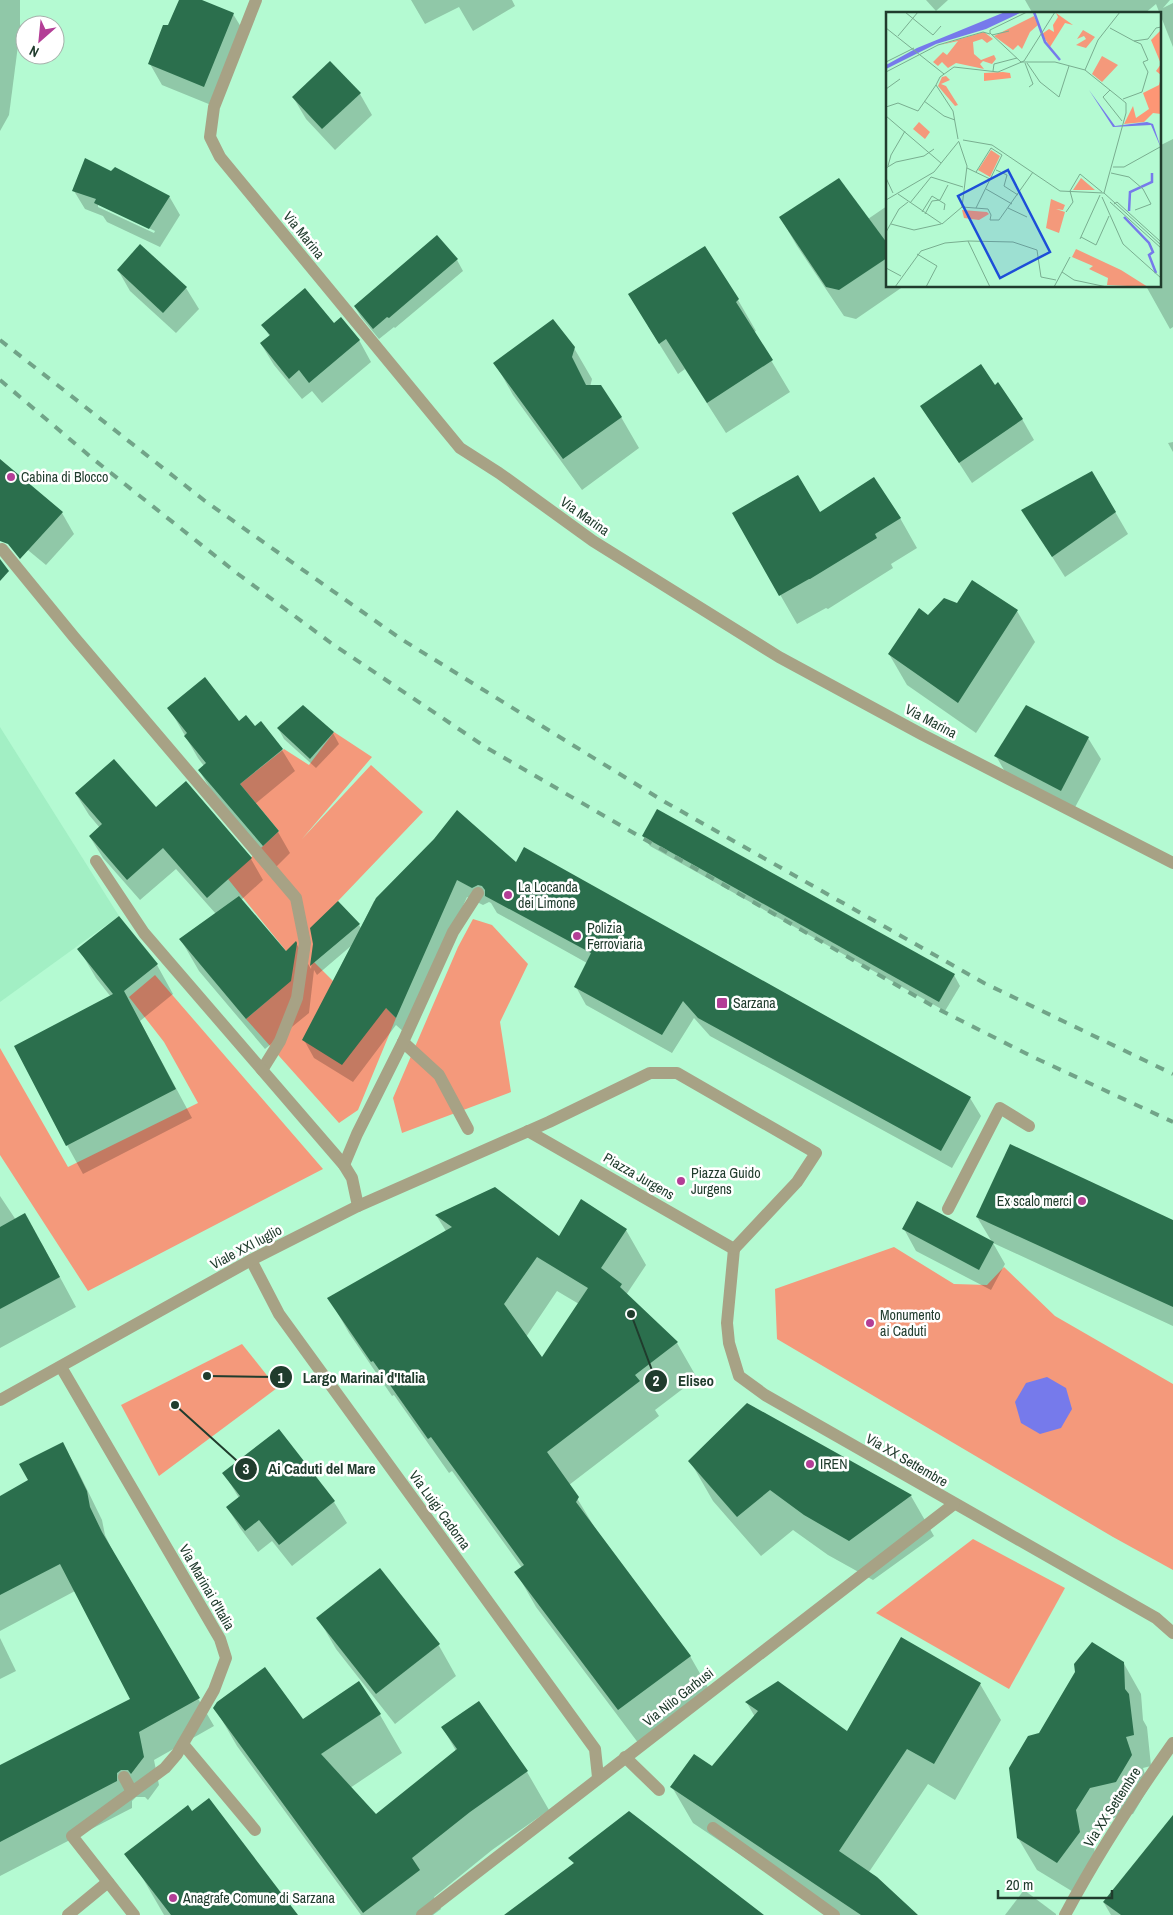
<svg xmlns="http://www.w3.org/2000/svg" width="1173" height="1915" font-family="'Archivo Narrow',sans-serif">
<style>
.built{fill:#a2efc4}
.green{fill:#f4997b}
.water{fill:#767aeb}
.shadow{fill:#0003;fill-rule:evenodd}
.building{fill:#2b6f4d;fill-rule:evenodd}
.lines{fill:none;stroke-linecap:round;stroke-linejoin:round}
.lane{stroke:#a7a285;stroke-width:12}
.street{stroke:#a7a285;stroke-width:12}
.rail{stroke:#71a488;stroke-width:4;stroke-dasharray:9 9;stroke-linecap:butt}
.poi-dot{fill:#b33e96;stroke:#fff;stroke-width:2}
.labels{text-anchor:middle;stroke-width:5;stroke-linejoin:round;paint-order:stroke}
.street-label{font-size:14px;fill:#203c2d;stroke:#fff}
.poi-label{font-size:14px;fill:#203c2d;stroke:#fff;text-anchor:start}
.inset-river{fill:none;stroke:#767aeb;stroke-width:2.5}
.inset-road{fill:none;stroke:#79ae90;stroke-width:1}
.view{fill:#1d4ed8;fill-opacity:0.15;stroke:#1d4ed8;stroke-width:2.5}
.inset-edge{fill:none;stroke:#203c2d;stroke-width:2.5}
.leader{fill:none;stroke:#203c2d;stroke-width:2}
.callout-dot{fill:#203c2d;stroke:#fff;stroke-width:2}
.mark-label{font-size:15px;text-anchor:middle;font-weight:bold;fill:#fff}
.callout-label{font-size:15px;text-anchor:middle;font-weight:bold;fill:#203c2d;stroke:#fff;stroke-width:5;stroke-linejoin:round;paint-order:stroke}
</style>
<rect width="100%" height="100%" fill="#b4fad2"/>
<path class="built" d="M0 727 119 916 0 1002Z"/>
<g class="green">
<path d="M334 732 372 757 302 839 371 765 423 812 338 901 314 962 333 981 386 1008 396 1018 358 1110 339 1123 246 1019 273 996 262 982 291 957 228 879 279 831 240 784 284 749 309 765Z"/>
<path d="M473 919 492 925 528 964 500 1022 511 1092 402 1133 393 1098 458 947Z"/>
<path d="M155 975 323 1169 88 1291 0 1155V1048L68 1167 198 1103 164 1042 129 997Z"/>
<path d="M894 1247 954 1284 987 1285 1004 1267 1055 1316 1173 1384V1570L1113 1537 777 1339 775 1289Z"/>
<path d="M242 1344 277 1388 159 1476 121 1405Z"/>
<path d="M973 1539 1065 1588 1009 1689 876 1613Z"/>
</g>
<path class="water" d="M1047 1377 1066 1388 1072 1409 1061 1428 1040 1434 1021 1423 1015 1402 1026 1383Z"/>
<g class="shadow">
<path d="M0 0H20V30L9 115 0 131Z"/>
<path d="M180 0H198L233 14 246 35 216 107 162 85 150 64 169 26Z"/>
<path d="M411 0H512L515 6 473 31 459 7 425 24Z"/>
<path d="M926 0H948L936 11Z"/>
<path d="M1025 0H1170L1163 8 1173 3V47L1156 4 1144 14H1033Z"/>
<path d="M360 94 372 115 335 150 306 119 293 97Z"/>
<path d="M1173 139V327L1170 329 1146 286H1159V146Z"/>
<path d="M111 173 169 196 180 215 160 247 107 222 103 216 85 209 74 191ZM98 204 155 231 154 233 98 207Z"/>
<path d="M887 206V286H904L856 319 844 316 797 246 780 217 868 219Z"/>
<path d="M140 245 186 288 199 309 176 333 130 291 118 270Z"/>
<path d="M457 260 463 271 395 328 394 327 379 339 361 317 355 307Z"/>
<path d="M738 300 756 331 754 332 790 392 726 433 685 369 678 374 648 326Z"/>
<path d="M263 325H334L359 340 371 362 322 403 312 391 302 399 274 365 261 344 270 337Z"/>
<path d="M574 348 592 379 590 387 621 417 639 448 582 490 513 395 495 363Z"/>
<path d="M994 386 1022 419 1034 440 972 483 922 406Z"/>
<path d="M1173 442V452L1168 443Z"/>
<path d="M0 461 62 513 74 534 46 565 0 527Z"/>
<path d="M1092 472 1128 534 1065 577 1023 511Z"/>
<path d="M733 513 820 514 900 518 917 548 891 564 893 568 828 609 826 608 797 624Z"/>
<path d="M957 604 1017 611 1035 642 976 733 907 685 889 654 928 617Z"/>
<path d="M169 708 239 722 254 728 261 723 282 750 295 771 255 804 278 832 290 853 276 867 212 792 199 770 204 766 198 758Z"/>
<path d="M278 728 333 733 339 744 316 768 284 739Z"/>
<path d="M1088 738 1101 759 1073 811 1008 777 996 756Z"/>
<path d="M76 794 156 808 251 859 263 880 241 900 286 953 296 943 311 969 314 944 359 925 361 928 374 901 516 864 970 1098 981 1116 952 1168 710 1036 694 1018 672 1053 586 1005 576 987 587 963 497 913 491 903 489 902 483 905 467 897 406 1034 396 1025 353 1082 314 1058 304 1040 351 946 317 975 314 970 309 1013 265 1049 199 971 181 940 216 914 176 869 140 900 103 858 90 837 100 828 89 815Z"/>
<path d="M643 836 954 975 960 986 945 1011 650 846Z"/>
<path d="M79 949 157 965 173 994 140 1021 192 1118 83 1174 67 1145 111 997 96 978Z"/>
<path d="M0 1196 16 1220 42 1244 76 1307 0 1348Z"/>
<path d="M436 1215 559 1238 626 1230 646 1265 626 1295 677 1343 697 1378 655 1410 659 1416 569 1485 598 1533 690 1656 710 1691 639 1744 536 1607 516 1572 522 1568 452 1471 449 1473 394 1395 392 1396 349 1333 329 1298 446 1231ZM557 1291 579 1304 542 1359 526 1337Z"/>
<path d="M977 1217 1173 1221V1326L993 1243 1005 1264 991 1290 916 1251 904 1229 992 1242Z"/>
<path d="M747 1404 911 1496 934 1536 873 1580 828 1555 793 1530 761 1556 713 1501 690 1461Z"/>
<path d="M279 1430 334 1502 347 1523 292 1566 272 1541 258 1552 240 1528 227 1507 239 1498 224 1473Z"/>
<path d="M63 1444 78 1471 102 1520 105 1535 116 1558 214 1726 154 1760 159 1785 148 1800 145 1797H136L132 1801V1808L0 1876V1766L132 1699 75 1591 0 1631V1497L30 1480Z"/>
<path d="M318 1618 438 1644 456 1676 395 1724 336 1649Z"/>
<path d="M0 1638 16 1671 0 1679Z"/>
<path d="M1123 1662 1141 1694 1143 1720 1147 1727 1151 1766 1143 1768 1149 1787 1133 1814 1108 1819 1093 1842 1097 1864 1075 1893 1037 1870 1018 1838 1040 1734Z"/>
<path d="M980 1684 1001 1720 955 1800 928 1784 869 1872 916 1915H830L693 1823 672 1787 712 1768 755 1717 747 1703 847 1732Z"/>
<path d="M215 1708 303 1721 380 1715 402 1753 350 1788 376 1816 456 1751 443 1728 527 1772 549 1810 492 1850 434 1897 441 1909 433 1915H361L237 1746Z"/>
<path d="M1173 1817V1915H1111L1104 1903Z"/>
<path d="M138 1870 296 1915H164Z"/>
<path d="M1024 1890 1056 1914V1915H1005Z"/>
</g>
<g class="building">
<path d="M179 0H202L234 13 204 87 148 64 163 25H168Z"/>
<path d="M330 61 361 93 322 129 292 97Z"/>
<path d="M85 158 111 171 115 167 170 196 149 229 94 203 96 199 72 191Z"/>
<path d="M839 178 887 243V258L839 290 826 287 779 217Z"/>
<path d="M437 235 458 259 389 318 387 317 373 329 354 306Z"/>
<path d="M140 244 187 287 163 313 117 270Z"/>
<path d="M705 246 739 299 736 302 773 360 707 403 666 339 659 344 628 294Z"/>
<path d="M305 288 334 323 341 317 360 340 309 383 299 370 289 379 260 343 270 335 261 325Z"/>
<path d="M553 319 575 347 572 357 586 385H601L622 417 563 459 493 363Z"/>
<path d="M981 364 995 385 998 382 1023 419 959 463 920 406Z"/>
<path d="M0 459 63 512 20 559 8 544 0 541Z"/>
<path d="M1092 471 1116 512 1052 557 1021 510Z"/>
<path d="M798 475 820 512 874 477 901 518 875 534 877 538 810 579H809L779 596 732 513Z"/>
<path d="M0 559 9 571 0 581Z"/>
<path d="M972 580 1018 610 958 703 888 654 919 608 928 615 944 598 957 603Z"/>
<path d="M205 677 239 721 246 715 255 726 261 721 283 749 240 784 279 831 263 846 198 770 206 763 184 736 187 733 167 708Z"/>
<path d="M303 705 334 732 310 759 277 728Z"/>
<path d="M1026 705 1089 737 1061 791 994 756Z"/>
<path d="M114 759 156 807 186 781 252 858 207 898 163 848 127 880 89 836 102 824 75 793Z"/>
<path d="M657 809 955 974 939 1002 642 836Z"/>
<path d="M457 810 516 862 524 847 971 1097 941 1151 698 1018 683 1001 662 1035 574 987 591 953 485 896V890L482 886 478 885 472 888 457 880 396 1018 386 1008 342 1065 302 1040 376 898 434 839Z"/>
<path d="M239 896 286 951 296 941 297 943 291 981 246 1019 179 939Z"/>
<path d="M338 901 360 924 310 966 313 944 310 928Z"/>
<path d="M119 916 158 964 124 991 176 1089 66 1146 14 1046 113 994 77 949Z"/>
<path d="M1010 1144 1173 1220V1307L976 1217Z"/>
<path d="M495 1187 559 1236 581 1199 627 1229 601 1268 622 1284 620 1287 678 1342 635 1375 640 1381 547 1452 579 1497 576 1502 691 1656 618 1710 514 1572 524 1565 431 1437 428 1439 373 1361 371 1362 327 1298 452 1227 435 1215ZM537 1257 588 1288 542 1357 504 1304Z"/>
<path d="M917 1201 994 1242 979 1270 902 1229Z"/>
<path d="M25 1213 60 1277 0 1309V1227Z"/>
<path d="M747 1403 912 1495 849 1541 804 1515 770 1490 737 1517 688 1461Z"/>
<path d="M279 1429 335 1501 279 1545 259 1520 245 1531 226 1507 240 1496 222 1473Z"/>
<path d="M63 1442 87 1491 90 1507 102 1532 200 1698 139 1732 144 1757 131 1774 128 1770H121L117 1773V1781L0 1842V1765L130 1699 60 1564 0 1595V1496L28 1480 19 1464Z"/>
<path d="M380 1568 440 1644 376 1694 316 1618Z"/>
<path d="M901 1637 981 1683 934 1764 907 1749 839 1851 877 1877 918 1915H861L670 1787 694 1754 712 1766 758 1711 745 1702 778 1681 847 1731Z"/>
<path d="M1092 1642 1124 1662 1125 1689 1129 1694 1134 1735 1126 1737 1132 1755 1116 1782 1090 1788 1076 1810 1080 1832 1057 1863 1017 1838 1009 1768 1028 1736 1039 1733 1075 1672 1074 1664Z"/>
<path d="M265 1667 303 1719 359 1681 381 1714 321 1754 376 1814 457 1749 441 1727 479 1701 528 1771 470 1812 412 1858 420 1870 363 1913 213 1708 217 1702Z"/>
<path d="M209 1798 298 1915H171L124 1854 188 1805 192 1811Z"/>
<path d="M629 1811 764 1915H504L574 1863 568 1858Z"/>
<path d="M1173 1815V1915H1121L1103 1902Z"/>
</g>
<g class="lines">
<g class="lane">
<path d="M2 549 74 637 296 898 305 943 297 998 280 1041 262 1070"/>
<path d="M948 1209 1000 1108 1029 1126"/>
<path d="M183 1744 255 1830"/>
<path d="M625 1757 659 1790"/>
<path d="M124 1777 132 1792"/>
<path d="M713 1828 834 1915"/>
</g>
<g class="street">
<path d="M256 0 214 107 210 137 220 157 460 448 499 473 593 541 779 657 923 735 1173 863"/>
<path d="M96 861 144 933 344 1165 352 1178 358 1206"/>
<path d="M403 1042 439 1075 468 1129"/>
<path d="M528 1131 734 1249"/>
<path d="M344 1165 357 1134 403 1042 453 932 478 893"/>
<path d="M734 1249 727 1323 729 1343 739 1376 765 1395 1156 1618 1173 1633"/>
<path d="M251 1260 279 1314 595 1749 598 1777"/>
<path d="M61 1367 220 1639 226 1658 214 1690 177 1754 165 1768 72 1836 134 1915"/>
<path d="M0 1400 251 1260 358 1206 549 1122 650 1073H677L816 1153 797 1182 734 1249"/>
<path d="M68 1915 108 1882"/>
<path d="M422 1915 954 1504"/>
<path d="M1065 1915C1097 1855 1134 1798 1173 1743"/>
</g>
<g class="rail">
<path d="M0 340 205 501 401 639 665 802 984 983 1173 1074"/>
<path d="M0 380 92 458 238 574 331 643 487 748 938 1009 1031 1056 1173 1122"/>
</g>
</g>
<g class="poi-dot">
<circle cx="11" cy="477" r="5"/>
<circle cx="508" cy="895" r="5"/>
<circle cx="577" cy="936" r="5"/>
<rect x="716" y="997" width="12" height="12" rx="2.5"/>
<circle cx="681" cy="1181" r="5"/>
<circle cx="1082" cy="1201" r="5"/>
<circle cx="870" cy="1323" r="5"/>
<circle cx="810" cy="1464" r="5"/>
<circle cx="173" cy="1898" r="5"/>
</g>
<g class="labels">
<g class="street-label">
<text transform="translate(304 235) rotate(51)" y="5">Via Marina</text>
<text transform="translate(585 516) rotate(35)" y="5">Via Marina</text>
<text transform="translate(931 721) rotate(28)" y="5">Via Marina</text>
<text transform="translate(639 1176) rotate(30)" y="5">Piazza Jurgens</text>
<text transform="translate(246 1247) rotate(-28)" y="5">Viale XXI luglio</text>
<text transform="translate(907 1460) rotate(30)" y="5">Via XX Settembre</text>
<text transform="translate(440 1510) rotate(54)" y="5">Via Luigi Cadorna</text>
<text transform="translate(207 1587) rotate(60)" y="5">Via Marinai d'Italia</text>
<text transform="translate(678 1697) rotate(-38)" y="5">Via Nilo Garbusi</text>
<text transform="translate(1112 1807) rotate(-57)" y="5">Via XX Settembre</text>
</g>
<g class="poi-label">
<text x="21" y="482">Cabina di Blocco</text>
<text x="518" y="892">La Locanda<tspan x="518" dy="16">dei Limone</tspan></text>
<text x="587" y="933">Polizia<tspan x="587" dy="16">Ferroviaria</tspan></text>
<text x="733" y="1008">Sarzana</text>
<text x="691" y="1178">Piazza Guido<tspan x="691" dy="16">Jurgens</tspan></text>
<text x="1072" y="1206" text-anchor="end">Ex scalo merci</text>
<text x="880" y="1320">Monumento<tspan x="880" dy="16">ai Caduti</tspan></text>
<text x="820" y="1469">IREN</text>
<text x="183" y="1903">Anagrafe Comune di Sarzana</text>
</g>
</g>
<g transform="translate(886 12)">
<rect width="275" height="275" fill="#b4fad2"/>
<path d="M148 4 152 13 144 20 136 37 132 33 127 38 108 24ZM197 18 209 25 200 36 190 33 200 27 198 24 191 27ZM98 20 107 27 101 31 96 27 87 30 88 42 95 48 108 43 110 47 106 52 97 49 94 52 98 57 70 51 62 56 56 50 52 54 47 50 57 40 61 43 72 29 54 33ZM216 44 232 53 216 70 206 62ZM60 64 64 68 55 72 60 74 72 93 69 94 52 74 56 65ZM33 110 44 120 39 127 27 117ZM105 138 114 144 104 165 92 158ZM195 166 209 178H187ZM165 187 179 193 177 198 170 197 179 200 173 221 160 216ZM76 198 101 200 103 202 93 208 78 206ZM190 237 235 258 262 275 221 273 222 266 203 257 207 254 186 245Z" fill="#f4997b"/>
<path d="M170 1 187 13 179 11 164 35 156 22 163 17 168 20 167 13 172 5ZM275 18V63L270 59 275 52 265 28ZM117 60 124 61 125 66 98 69V61ZM275 66V102L267 101 258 110 238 112 247 94 250 106 263 97 257 81 273 73Z" fill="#fd9675"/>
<path d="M119 0H136L100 17 50 32 0 57V53L31 36ZM203 78 229 114 261 110 267 112 275 136 265 113 227 115Z" fill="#767aeb"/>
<path class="inset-river" d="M148 0 159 30 174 48M243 199 244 180 266 170V161M238 205 263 231 267 240 263 243 270 261"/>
<path class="inset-road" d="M19 0 47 23 55 14M141 0 104 18V21L135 50H169L199 58 240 91V101L218 181M0 16 58 62M224 16 248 29 262 27 270 16 275 15M106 23 123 19M12 24 32 0M0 50 28 36M139 51 147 72 143 75M141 51 154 70 173 85 183 54M199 58 212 28 234 0M107 59 108 52 131 46M0 60 52 33 97 20 104 22M0 77 14 67M224 78 217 85 236 109M237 87 256 80 262 60 257 50 262 48 255 32 248 29M38 89 58 104 69 108M0 95 12 91 32 99 50 73M0 104 55 151M72 127 67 99 50 73 54 65 68 55 112 60 138 49 169 0M77 128 106 133 174 179 218 181 275 233M73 130 81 154 76 195 102 197 105 203M2 154 5 143 19 119M227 155H238L274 135M0 156 10 150 38 144 48 137M81 156 104 167M110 158 121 163 118 174 132 183M225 161 243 165 257 177 265 192 249 198M0 166 7 181M100 177 126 192M12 182 56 212M216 185 237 232 275 266M0 188 48 160 73 129M54 188 62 173M224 190 275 236M24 191 45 165 77 175M228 192 231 190 275 230M90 196 116 143 105 136 90 160M122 196 141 205M36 200 46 184 59 192 58 198M180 200 187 190 184 179 194 162 216 180M39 202 46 189 54 188M105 203 104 208H113L147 160M5 212 28 218 55 212M56 212 76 195M0 220 13 197 22 190M195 225 210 233 223 204M194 227 214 183M82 229 104 275M31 242 51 254 40 275M0 256 15 264M176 260 188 268 221 275M9 275 35 239 59 231 82 229 127 230 151 238 155 265 170 268M111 275H140M168 275 184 245"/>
<path class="view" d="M122 158 164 240 114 266 72 184Z"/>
<rect width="275" height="275" class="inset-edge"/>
</g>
<path class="leader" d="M207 1376L281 1377M631 1314L656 1381M175 1405L246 1469"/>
<g class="callout-dot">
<circle cx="207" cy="1376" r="5"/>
<circle cx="631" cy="1314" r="5"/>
<circle cx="175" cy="1405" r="5"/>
<circle cx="281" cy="1377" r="12"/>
<circle cx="656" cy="1381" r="12"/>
<circle cx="246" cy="1469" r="12"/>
</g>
<g class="mark-label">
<text x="281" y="1383">1</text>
<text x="656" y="1386">2</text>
<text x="246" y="1474">3</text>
</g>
<g class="callout-label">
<text x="364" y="1383">Largo Marinai d'Italia</text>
<text x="696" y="1386">Eliseo</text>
<text x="322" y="1474">Ai Caduti del Mare</text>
</g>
<g transform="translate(40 40) rotate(207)"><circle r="24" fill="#ffffff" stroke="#a6b1ab"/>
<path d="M0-4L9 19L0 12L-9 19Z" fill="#b33e96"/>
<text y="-8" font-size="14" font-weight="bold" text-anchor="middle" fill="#203c2d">N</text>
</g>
<path d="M998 1890v8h114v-8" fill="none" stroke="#203c2d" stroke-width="2.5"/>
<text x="1006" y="1890" font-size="15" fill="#203c2d" stroke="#ffffff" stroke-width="4" paint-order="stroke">20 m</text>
</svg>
